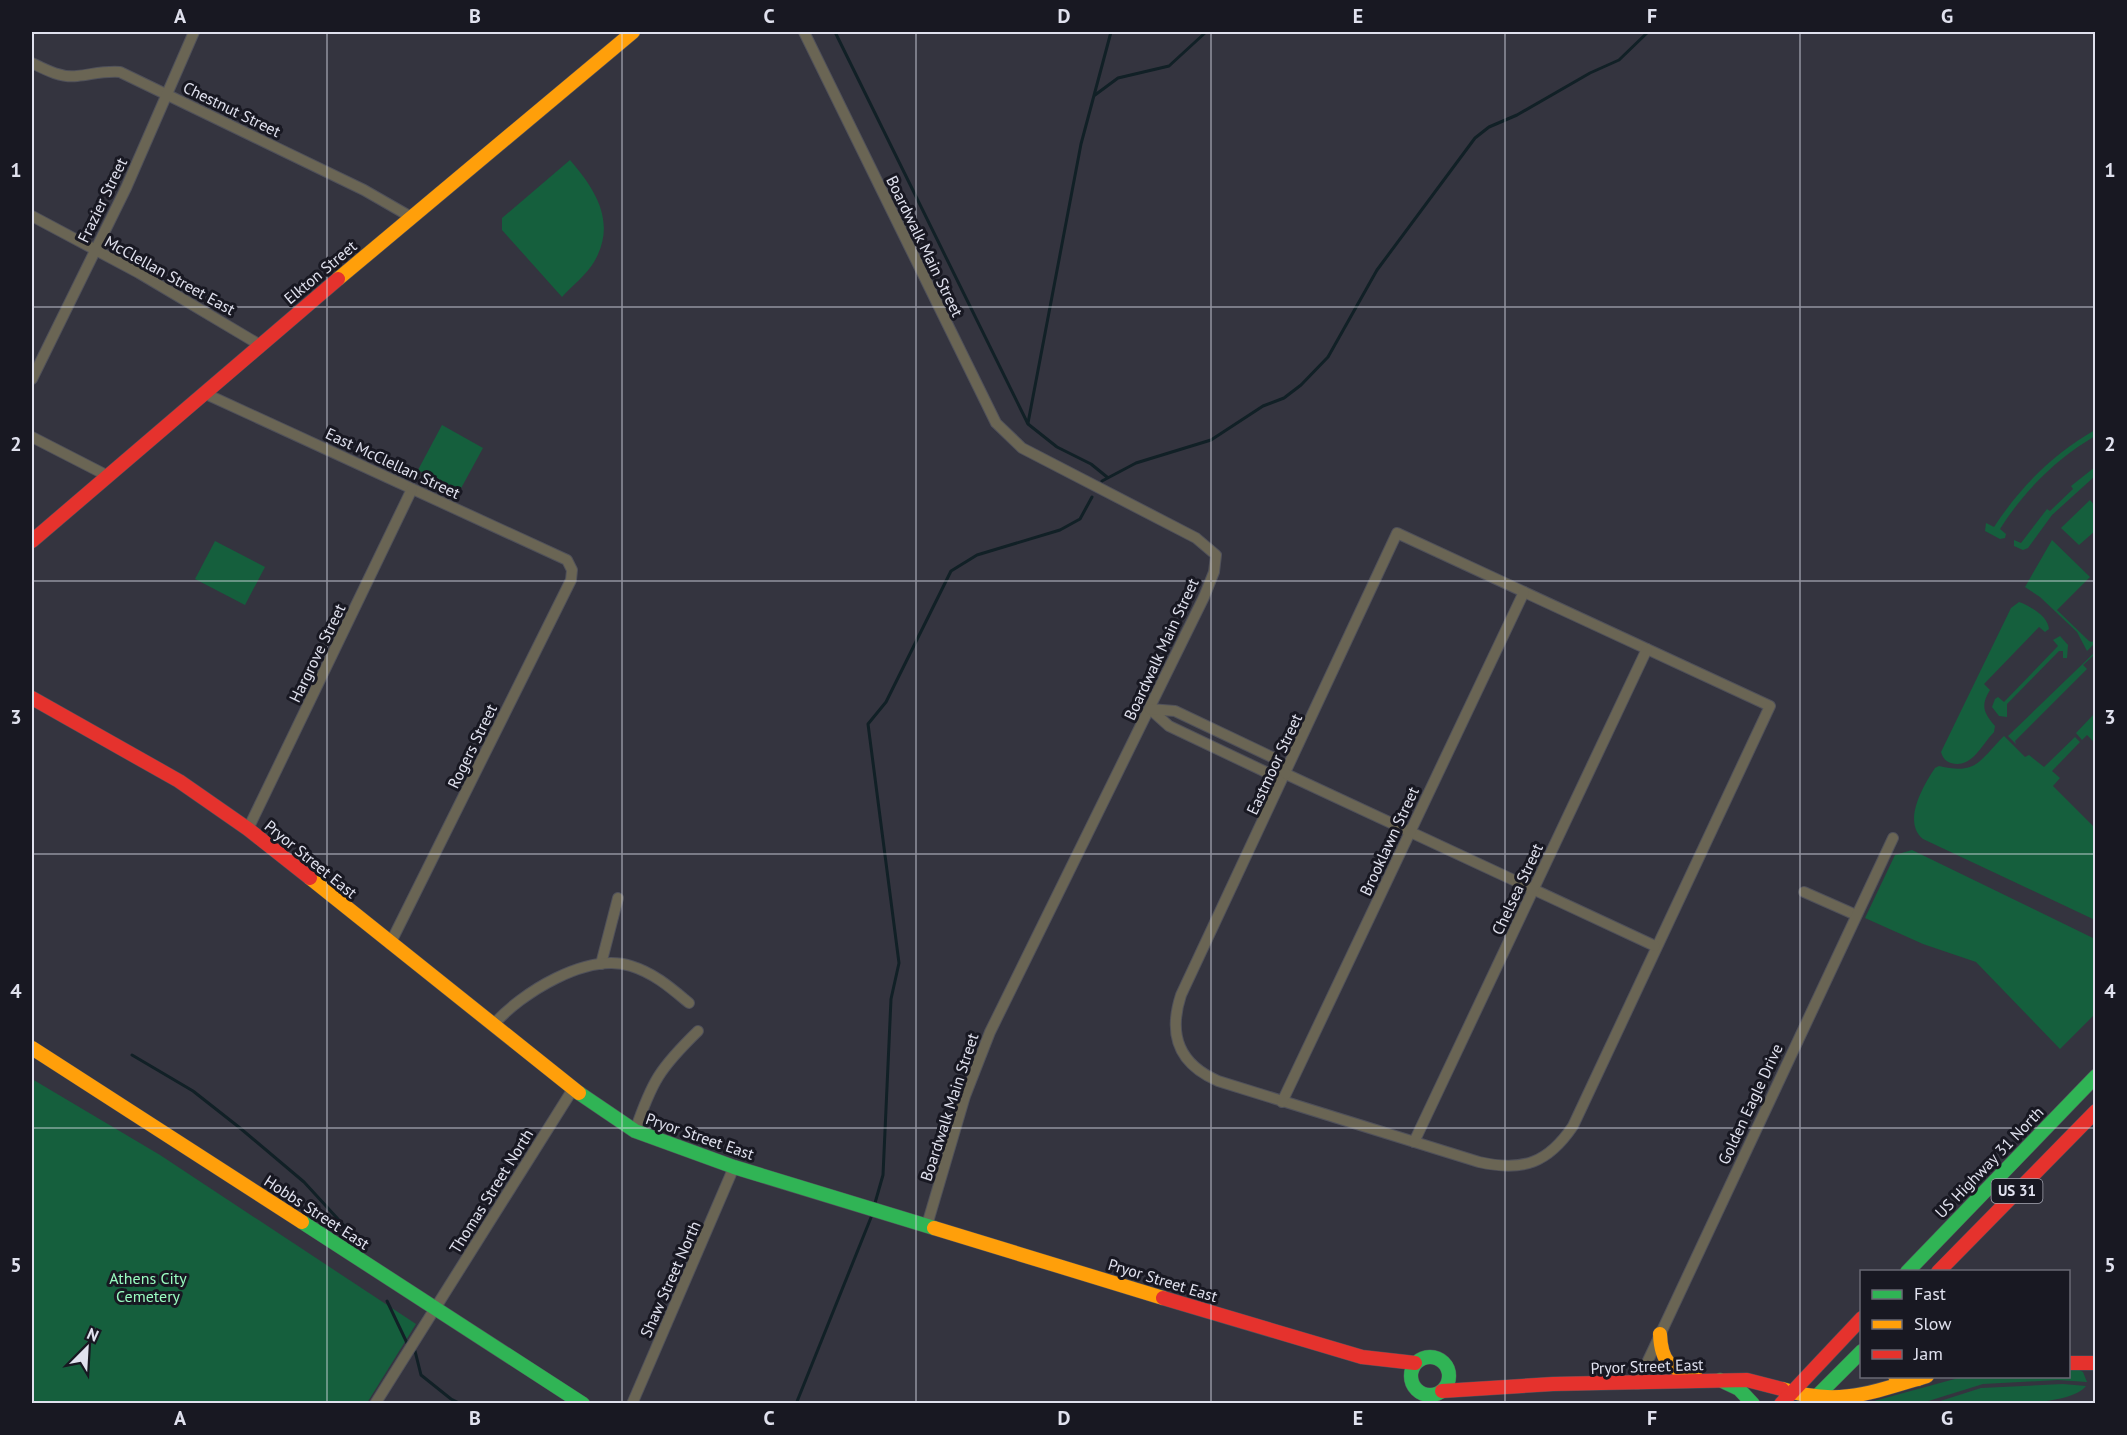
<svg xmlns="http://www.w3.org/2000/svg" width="2127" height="1435" font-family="'PT Sans',sans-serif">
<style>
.green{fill:#155f3d}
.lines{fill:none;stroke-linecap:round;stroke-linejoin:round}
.stream{stroke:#112026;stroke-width:3}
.street-casing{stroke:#50515a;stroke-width:12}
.fast-casing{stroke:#50515a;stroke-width:15}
.slow-casing{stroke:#50515a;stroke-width:15}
.jam-casing{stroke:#50515a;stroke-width:15}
.street{stroke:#6a6554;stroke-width:10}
.fast{stroke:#30b455;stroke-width:14}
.slow{stroke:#ff9f0a;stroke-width:14}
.jam{stroke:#e5322d;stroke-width:14}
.grid{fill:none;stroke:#e0e1ee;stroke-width:1.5;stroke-opacity:0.55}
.labels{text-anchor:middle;stroke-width:6;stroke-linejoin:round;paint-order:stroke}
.shield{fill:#181822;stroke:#a4a5b1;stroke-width:1.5}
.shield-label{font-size:15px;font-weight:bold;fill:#e0e1ee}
.street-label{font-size:16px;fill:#e0e1ee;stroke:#181822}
.park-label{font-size:16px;fill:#9afcc1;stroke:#181822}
.neatline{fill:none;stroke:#e0e1ee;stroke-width:2}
.grid-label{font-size:20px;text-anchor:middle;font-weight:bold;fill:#e0e1ee}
</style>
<rect width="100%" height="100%" fill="#34343f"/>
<g class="green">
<path d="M570 160C596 190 617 223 594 262 587 274 572 286 562 297L502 230V218Z"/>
<path d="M442 425 483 448 459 492 418 470Z"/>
<path d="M2095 430V436C2056 459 2024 491 2000 529L2006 534 2005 538 2000 539 1985 531 1986 523 1994 527C2021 486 2053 454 2095 430Z"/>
<path d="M2095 467V476L2052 515 2028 548 2023 550 2014 546V540L2021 543 2047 509 2050 511 2073 489 2071 486Z"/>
<path d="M2090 500 2095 506V531L2079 545 2061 528Z"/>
<path d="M2052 540 2090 577 2057 610 2089 641 2092 642 2095 639V643L2087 651 2077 632 2040 597 2025 587Z"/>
<path d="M215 541 265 567 245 605 195 579Z"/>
<path d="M2019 602C2030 606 2048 616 2049 629L2045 632 2039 627 1984 684 1990 690C1980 706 1984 713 1995 726L1994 732C1982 744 1972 769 1951 763 1945 761 1943 758 1941 752L2011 608Z"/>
<path d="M2060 636 2068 645 2067 658H2063V651H2059L2007 704V717L1999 716 1992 707 1995 699 1998 697 2004 702 2058 646 2053 640Z"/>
<path d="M2095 652V657L2093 656 2083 665 2087 669 2015 741 2016 744 2008 736Z"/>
<path d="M2095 713V743L2087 735 2082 740 2076 733Z"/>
<path d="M2004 736 2025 757 2029 755 2044 767 2075 737 2080 742 2052 771 2060 778 2053 786 2095 828V920L1923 839C1902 822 1923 786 1935 768L1939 766C1977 775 1979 761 2004 736Z"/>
<path d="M1912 850 2095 939V1014L2060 1049 1976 962 1923 944 1865 918 1895 855Z"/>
<path d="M32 1079 160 1155 416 1324 367 1403H32Z"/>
<path d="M2077 1369 2083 1372 2087 1382 2058 1380 1983 1384 1922 1403 1863 1404 1962 1377 2068 1376 2069 1370Z"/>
<path d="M2063 1384 2086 1386C2067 1410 1965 1404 1934 1403L1981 1388Z"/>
</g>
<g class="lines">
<g class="stream">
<path d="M835 32 1028 424 1057 447 1091 464 1107 477"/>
<path d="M1095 95 1118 78 1169 66 1206 32"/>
<path d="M1028 423 1081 144 1111 32"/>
<path d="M1102 481 1136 463 1211 440 1263 406 1284 398 1301 385 1328 357 1377 270 1475 138 1489 127 1517 115 1590 73 1619 60 1648 32"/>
<path d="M132 1055 193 1091 240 1128 304 1182 359 1242"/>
<path d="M875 1203 883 1175 891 999 899 963 868 724 886 702 951 571 977 555 1060 530 1080 519 1092 497"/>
<path d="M387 1301 407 1343"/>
<path d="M415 1351 421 1375 451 1399 461 1404"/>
<path d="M796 1404 872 1215"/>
</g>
<defs>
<g id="street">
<path d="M804 32 996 423 1022 448 1196 538 1216 555 1214 572 1204 597 990 1032 965 1096 927 1225"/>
<path d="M32 63C46 70 61 78 77 76 94 74 103 71 120 72L364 190 411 217"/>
<path d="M32 216 139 273 260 345"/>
<path d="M32 379 126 188 194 32"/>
<path d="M206 394 567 560 572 570 571 580 390 944"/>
<path d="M32 437 108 476"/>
<path d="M1397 533 1770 706 1573 1126C1548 1163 1523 1172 1479 1162L1218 1081C1179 1064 1168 1035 1181 995Z"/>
<path d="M1150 709 1169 726 1270 774H1286L1655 946"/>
<path d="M1150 709 1175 711 1274 758 1286 774"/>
<path d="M248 829 412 489"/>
<path d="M1804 892 1856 915"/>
<path d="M601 964 618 898"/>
<path d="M493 1025C521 993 587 952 631 966 654 973 671 988 689 1003"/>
<path d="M1282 1102 1524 592"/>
<path d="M635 1131C652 1081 660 1068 698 1031"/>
<path d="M1414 1142 1647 649"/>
<path d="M1637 1384 1893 838"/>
<path d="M375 1404 573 1089"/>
<path d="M632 1404 734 1167"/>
</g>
<g id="fast">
<path d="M579 1093 635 1131 734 1167 934 1228"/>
<path d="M302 1222 583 1404"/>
<path d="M1907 1272 2096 1076"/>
<circle cx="1430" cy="1376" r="19"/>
<path d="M1720 1380 1739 1389 1753 1404"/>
<path d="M1809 1404 1862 1351"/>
</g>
<g id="slow">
<path d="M338 279 633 32"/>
<path d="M310 878 579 1093"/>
<path d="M32 1048 302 1222"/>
<path d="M934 1228 1163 1298"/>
<path d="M1660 1334C1661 1362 1670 1369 1696 1377"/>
<path d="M1895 1376 1918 1379"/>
<path d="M1782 1389C1838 1407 1873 1392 1927 1376"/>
</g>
<g id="jam">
<path d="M32 541 338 279"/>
<path d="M32 698 179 781 248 829 310 878"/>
<path d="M1938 1272 2096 1111"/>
<path d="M1163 1298 1362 1357 1415 1363"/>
<path d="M2068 1363H2096"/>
<path d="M1442 1391 1553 1384 1747 1380 1782 1389"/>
<path d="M1781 1404 1862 1318"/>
</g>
</defs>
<use href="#street" class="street-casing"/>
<use href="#fast" class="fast-casing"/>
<use href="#slow" class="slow-casing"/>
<use href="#jam" class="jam-casing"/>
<use href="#street" class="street"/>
<use href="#fast" class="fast"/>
<use href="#slow" class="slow"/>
<use href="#jam" class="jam"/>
</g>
<path class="grid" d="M327 32V1404M622 32V1404M916 32V1404M1211 32V1404M1505 32V1404M1800 32V1404M32 307H2096M32 581H2096M32 854H2096M32 1128H2096"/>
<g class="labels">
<rect class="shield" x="1991.5" y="1179" width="51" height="24" rx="4.5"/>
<g class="shield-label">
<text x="2017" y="1196">US 31</text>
</g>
<g class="street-label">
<text transform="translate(232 109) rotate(26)" y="6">Chestnut Street</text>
<text transform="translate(102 200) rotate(-64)" y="6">Frazier Street</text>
<text transform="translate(925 246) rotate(64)" y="6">Boardwalk Main Street</text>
<text transform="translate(320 272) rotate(-40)" y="6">Elkton Street</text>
<text transform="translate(170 275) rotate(29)" y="6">McClellan Street East</text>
<text transform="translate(393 463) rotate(25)" y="6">East McClellan Street</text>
<text transform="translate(1161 649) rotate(-65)" y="6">Boardwalk Main Street</text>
<text transform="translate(317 653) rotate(-64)" y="6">Hargrove Street</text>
<text transform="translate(472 746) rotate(-64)" y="6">Rogers Street</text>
<text transform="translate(1274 764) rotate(-65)" y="6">Eastmoor Street</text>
<text transform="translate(1389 841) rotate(-65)" y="6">Brooklawn Street</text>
<text transform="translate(311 859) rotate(39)" y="6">Pryor Street East</text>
<text transform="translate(1517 889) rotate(-65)" y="6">Chelsea Street</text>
<text transform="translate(1750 1104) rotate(-65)" y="6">Golden Eagle Drive</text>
<text transform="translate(949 1107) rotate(-72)" y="6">Boardwalk Main Street</text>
<text transform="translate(700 1136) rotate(19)" y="6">Pryor Street East</text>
<text transform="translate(1989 1162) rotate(-46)" y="6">US Highway 31 North</text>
<text transform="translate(491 1191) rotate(-58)" y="6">Thomas Street North</text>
<text transform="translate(317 1212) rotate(33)" y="6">Hobbs Street East</text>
<text transform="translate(670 1279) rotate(-66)" y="6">Shaw Street North</text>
<text transform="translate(1163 1280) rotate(17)" y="6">Pryor Street East</text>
<text transform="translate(1647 1366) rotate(-2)" y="6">Pryor Street East</text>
</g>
<g class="park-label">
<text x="148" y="1284">Athens City<tspan x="148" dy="18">Cemetery</tspan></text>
</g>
</g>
<rect width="2127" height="1435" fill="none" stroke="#181822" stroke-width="66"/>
<rect x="1860" y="1270" width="210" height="108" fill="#181822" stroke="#686874" stroke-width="1.5"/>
<rect x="1872" y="1290" width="30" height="9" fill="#30b455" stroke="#686874" stroke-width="1.5"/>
<text x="1914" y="1300" font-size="18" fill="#e0e1ee">Fast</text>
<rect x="1872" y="1320" width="30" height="9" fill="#ff9f0a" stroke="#686874" stroke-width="1.5"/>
<text x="1914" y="1330" font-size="18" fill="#e0e1ee">Slow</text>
<rect x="1872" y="1350" width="30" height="9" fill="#e5322d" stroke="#686874" stroke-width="1.5"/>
<text x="1914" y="1360" font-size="18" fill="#e0e1ee">Jam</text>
<g transform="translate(87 1348) rotate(24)" stroke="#181822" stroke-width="4.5" paint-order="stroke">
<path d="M0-4.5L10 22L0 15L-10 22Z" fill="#e0e1ee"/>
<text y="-9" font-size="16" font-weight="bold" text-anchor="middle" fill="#e0e1ee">N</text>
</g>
<rect x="33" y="33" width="2061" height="1369" class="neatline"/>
<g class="grid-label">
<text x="180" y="23">A</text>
<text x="475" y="23">B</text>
<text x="769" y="23">C</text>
<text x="1064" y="23">D</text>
<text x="1358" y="23">E</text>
<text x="1652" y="23">F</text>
<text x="1947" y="23">G</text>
<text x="16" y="177">1</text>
<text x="2110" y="177">1</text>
<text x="16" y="451">2</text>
<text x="2110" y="451">2</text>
<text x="16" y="724">3</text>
<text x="2110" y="724">3</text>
<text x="16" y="998">4</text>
<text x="2110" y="998">4</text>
<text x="16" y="1272">5</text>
<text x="2110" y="1272">5</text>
<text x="180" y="1425">A</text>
<text x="475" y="1425">B</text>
<text x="769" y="1425">C</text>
<text x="1064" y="1425">D</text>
<text x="1358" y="1425">E</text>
<text x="1652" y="1425">F</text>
<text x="1947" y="1425">G</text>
</g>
</svg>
